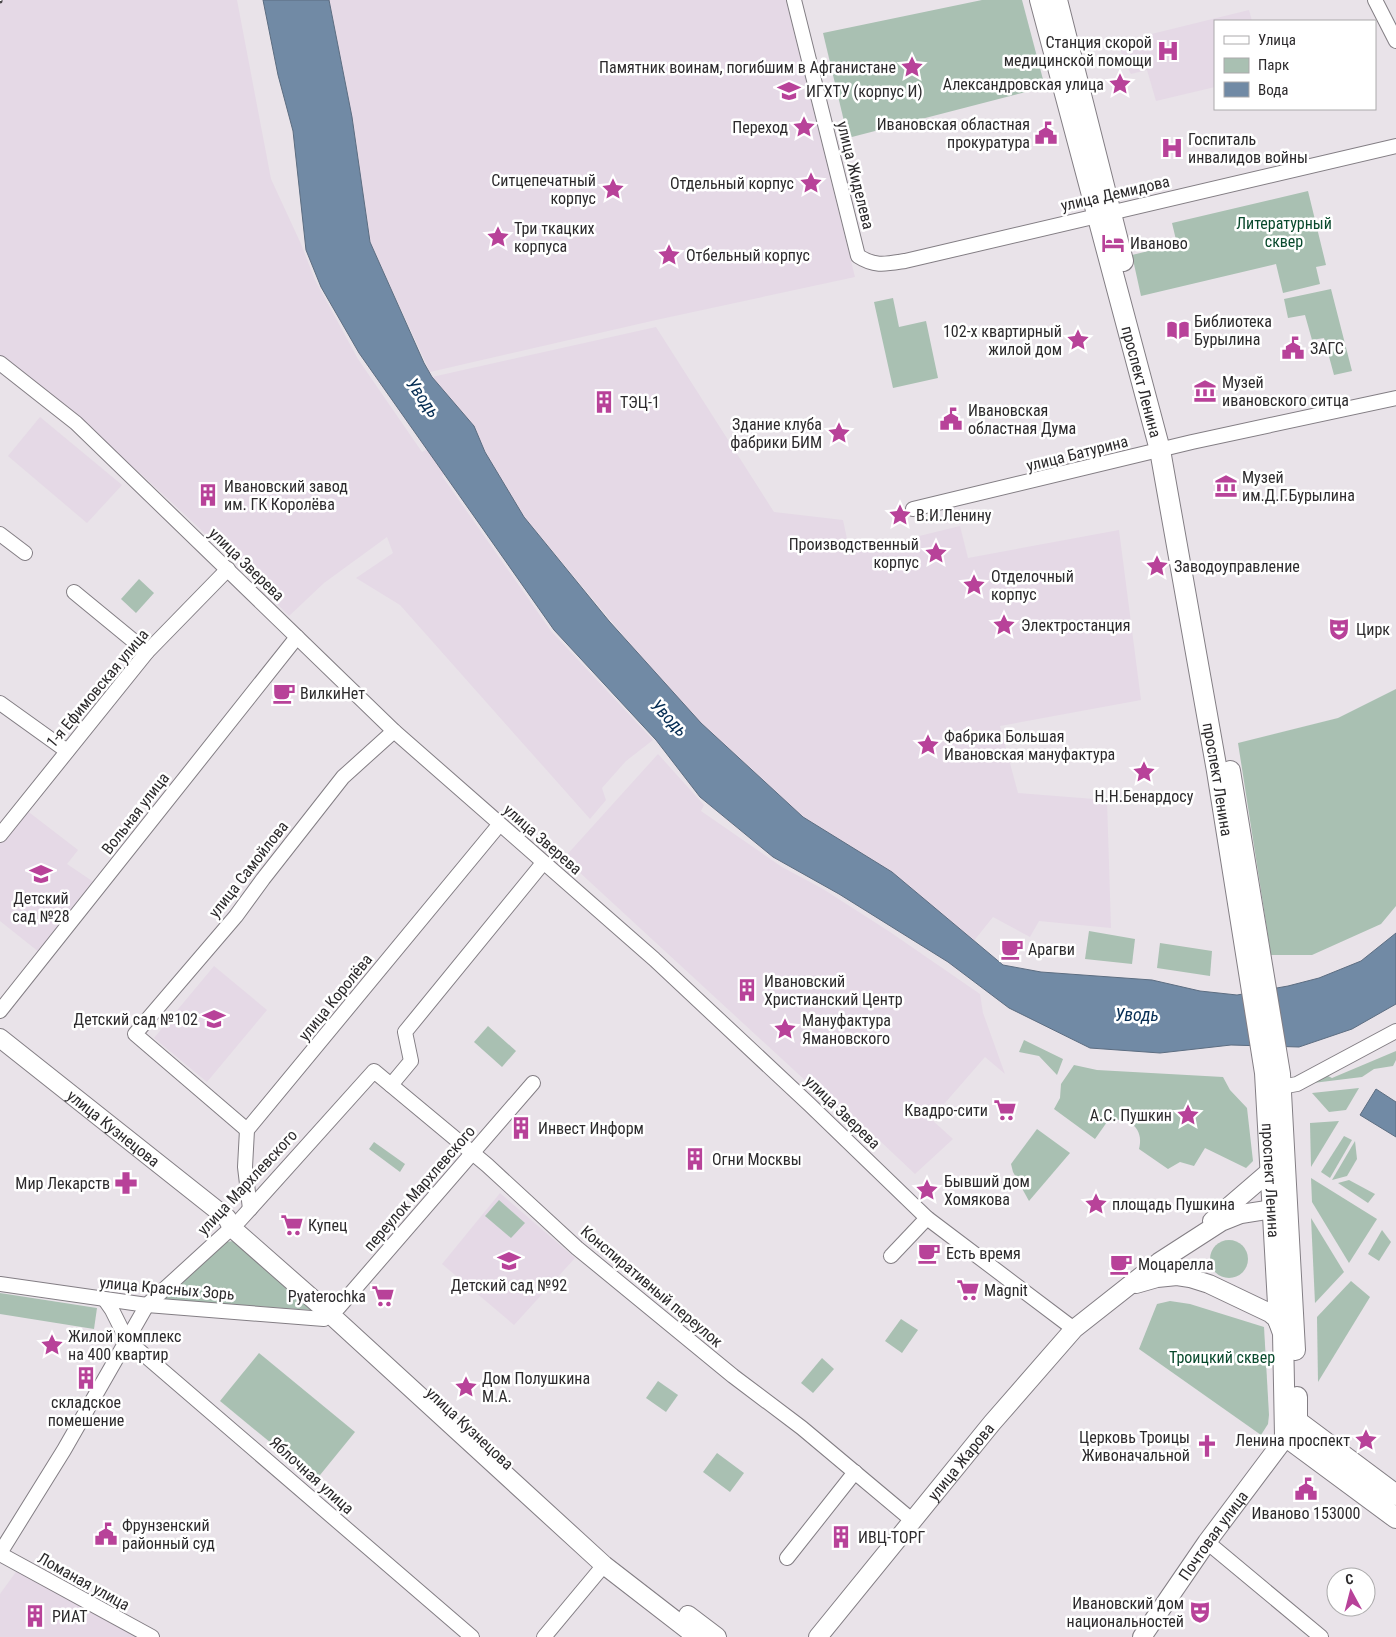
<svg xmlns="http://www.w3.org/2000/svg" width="1396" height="1637" font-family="'Roboto Condensed',sans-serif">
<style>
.built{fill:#e5d9e6}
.green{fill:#a9c0b2}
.water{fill:#718aa5;stroke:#5c6d81}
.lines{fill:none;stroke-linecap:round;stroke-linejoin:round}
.minor-casing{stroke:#837e84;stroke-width:16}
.major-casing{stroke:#837e84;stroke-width:20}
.highway-casing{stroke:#837e84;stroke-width:22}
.minor{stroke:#fff;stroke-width:14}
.major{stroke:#fff;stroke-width:18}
.highway{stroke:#fff;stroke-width:20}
.rail-casing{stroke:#4a474a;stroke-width:5}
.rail{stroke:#fff;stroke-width:3;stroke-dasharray:9;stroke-linecap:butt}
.labels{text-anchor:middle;stroke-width:5;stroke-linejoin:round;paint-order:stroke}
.poi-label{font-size:16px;fill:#2c2a2c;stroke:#fff;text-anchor:start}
.street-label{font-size:16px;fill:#2c2a2c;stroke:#fff}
.park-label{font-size:16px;fill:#08492c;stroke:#fff}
.water-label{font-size:18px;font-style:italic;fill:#082f55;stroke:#fff}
</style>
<rect width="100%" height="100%" fill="#e9e3e9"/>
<g class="built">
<path d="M2 0H237L271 179 301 244 315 280 358 359 422 452 473 426 432 377 656 327 774 512 843 520 850 553 960 526 968 558 1119 530 1141 700 1000 726 1018 793 1107 800 1111 928 1039 921 1030 937 993 917 973 942 892 872 803 817 701 723 663 683 524 517 485 452 442 476 551 631 653 740 626 761 602 788 606 800 590 819 400 605 356 578 393 553 387 537 324 583 289 616 241 567 141 474 0 361V4Z"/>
<path d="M329 0H786L855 277 656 320 430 372 370 242 352 117Z"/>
<path d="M1249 10 1252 21H1215V87L1156 101 1147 70 1131 74 1123 60 1119 42Z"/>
<path d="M40 417 122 485 87 523 8 456Z"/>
<path d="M658 754 704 805 701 811 782 867 823 889 890 932 980 994 983 1013 1005 1074 985 1057 931 1119 953 1139 915 1174 879 1140 873 1143 564 858Z"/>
<path d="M26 810 78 850 67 864 95 883 39 952 0 921V843Z"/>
<path d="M214 966 267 1010 207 1082 154 1038Z"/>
<path d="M500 1193 575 1258 514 1325 442 1264Z"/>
<path d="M21 1565 153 1637H0V1594Z"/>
</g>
<g class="green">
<path d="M982 0H1022L1045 87 848 138 823 33Z"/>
<path d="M1308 191 1326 265 1316 267 1320 284 1283 293 1276 264 1141 296 1132 255 1177 244 1172 223Z"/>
<path d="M1331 289 1352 371 1334 375 1324 338 1312 340 1305 315 1288 318 1284 299Z"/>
<path d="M893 298 899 327 926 321 938 378 893 388 874 302Z"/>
<path d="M139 579 154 593 136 613 121 599Z"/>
<path d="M1396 689V906L1381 924 1312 955H1271L1238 743 1338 718Z"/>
<path d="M1089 931 1135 939 1132 964 1085 959Z"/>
<path d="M1160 943 1212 951 1210 976 1157 968Z"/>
<path d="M488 1026 516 1051 502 1067 474 1042Z"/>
<path d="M1024 1040 1063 1059 1057 1075 1039 1056 1019 1052Z"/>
<path d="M1396 1051V1060L1393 1066 1374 1069 1362 1077 1313 1083 1326 1075 1332 1078Z"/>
<path d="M1074 1065 1097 1070 1223 1077 1230 1090 1247 1108 1253 1161 1246 1168 1205 1148 1194 1166 1180 1162 1168 1169 1139 1149C1145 1128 1127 1114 1107 1122L1095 1139 1054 1109 1060 1098 1061 1084Z"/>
<path d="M1359 1088 1346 1110 1329 1112 1312 1093Z"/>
<path d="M1339 1121 1311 1167 1310 1123Z"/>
<path d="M1037 1129 1070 1153 1029 1201 1013 1172 1011 1164Z"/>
<path d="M1344 1136 1352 1140 1330 1178 1321 1172Z"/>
<path d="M1355 1141 1357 1159 1347 1176 1332 1180Z"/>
<path d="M374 1142 405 1164 400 1172 369 1149Z"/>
<path d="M1311 1178 1377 1219 1349 1263 1312 1202Z"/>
<path d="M1349 1180 1375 1194 1368 1203 1338 1183Z"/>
<path d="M499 1200 525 1223 511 1238 485 1216Z"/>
<path d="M1311 1218 1344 1272 1315 1303Z"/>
<path d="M1382 1230 1391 1242 1379 1261 1368 1254Z"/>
<path d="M242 1240 311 1304V1310L164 1300 175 1279 225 1242Z"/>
<circle cx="1229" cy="1259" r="19"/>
<path d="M1351 1281 1370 1297 1318 1382 1317 1317Z"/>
<path d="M0 1293 97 1308 94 1329 0 1314Z"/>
<path d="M1170 1301 1190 1304 1264 1327 1269 1415 1268 1424 1261 1435 1139 1349 1157 1304Z"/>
<path d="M901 1319 918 1330 902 1353 885 1341Z"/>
<path d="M259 1353 355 1432 316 1480 220 1401Z"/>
<path d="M822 1358 834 1369 813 1393 801 1383Z"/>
<path d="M658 1381 678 1395 666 1412 646 1398Z"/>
<path d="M717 1453 744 1473 730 1492 703 1472Z"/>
</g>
<g class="water">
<path d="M263 0H329L352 117 370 242 424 363 432 377 474 426 485 452 524 517 609 621 701 723 803 817 892 872 1003 965 1041 972 1152 980 1200 991 1237 995 1288 986 1319 978 1361 961 1396 933V1004L1352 1029 1299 1047 1231 1045 1160 1053 1090 1048 1009 1008 948 962 839 894 773 857 700 797 656 740 554 630 359 353 321 287 306 250 293 131 278 75Z"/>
<path d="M1376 1089 1396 1102V1137L1360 1115Z"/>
</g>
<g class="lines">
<defs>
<g id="minor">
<path d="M794 0 858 256C875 267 886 264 905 261L1396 146"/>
<path d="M1375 0 1396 41"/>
<path d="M0 363 76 423 394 731 654 959 810 1105 927 1218 1074 1329"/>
<path d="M913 509 1192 442 1396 398"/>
<path d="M0 534 25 553"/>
<path d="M74 592 147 652"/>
<path d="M0 703 67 751"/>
<path d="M0 835 147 652 228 569"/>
<path d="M0 1011 297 637"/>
<path d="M391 1085 411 1061 405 1032 543 863"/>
<path d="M1281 1087 1297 1084 1396 1031"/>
<path d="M247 1130 135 1034 236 916 263 879 343 777 394 731"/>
<path d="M250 1209 245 1167 247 1130 499 825"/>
<path d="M891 1256 927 1218"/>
<path d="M0 1284 147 1305 324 1319 339 1307 533 1083"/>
<path d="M105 1300 112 1310 127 1340 472 1637"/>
<path d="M1207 1542 1321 1637"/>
<path d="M0 1553 64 1450 147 1305 240 1220 374 1071 487 1165 577 1248 733 1376 802 1428 913 1521"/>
<path d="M0 1554 152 1637"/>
<path d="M787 1558 855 1472"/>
<path d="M544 1637 604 1565"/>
</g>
<g id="major">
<path id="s1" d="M0 1038 227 1218 232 1228 331 1315 604 1565 697 1637"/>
<path d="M1212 1221 1270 1171"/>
<path d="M1136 1284 1157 1278 1177 1276 1190 1278 1209 1284 1270 1313 1276 1318 1282 1330"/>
<path d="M688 1615 717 1637"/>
<path id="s2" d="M818 1637 992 1423 1074 1329 1159 1262 1221 1222 1241 1214 1286 1207"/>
<path id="s3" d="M1142 1637 1207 1542 1294 1426"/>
</g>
<g id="highway">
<path id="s4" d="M1040 0 1160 450 1217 771 1265 1073 1279 1322 1283 1333 1285 1436 1396 1518"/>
<path d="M1057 0 1123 261"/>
<path d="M1230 771 1280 1074 1295 1350"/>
<path d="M1297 1397V1421L1396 1495"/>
</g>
</defs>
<use href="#minor" class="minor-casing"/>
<use href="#major" class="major-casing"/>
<use href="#highway" class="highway-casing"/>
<use href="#minor" class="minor"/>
<use href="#major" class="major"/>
<use href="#highway" class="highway"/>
<defs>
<path id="rail" d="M0 1V0"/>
</defs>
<use href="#rail" class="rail-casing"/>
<use href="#rail" class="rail"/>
</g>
<defs>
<symbol id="hospital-bare" viewBox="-9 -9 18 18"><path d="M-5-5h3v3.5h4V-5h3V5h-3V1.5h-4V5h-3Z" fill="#b84299" stroke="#fff" stroke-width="2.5" paint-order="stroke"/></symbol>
<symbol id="sight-bare" viewBox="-9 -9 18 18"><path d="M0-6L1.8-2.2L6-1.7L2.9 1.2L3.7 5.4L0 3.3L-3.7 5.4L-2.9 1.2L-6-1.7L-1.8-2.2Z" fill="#b84299" stroke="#fff" stroke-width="2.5" paint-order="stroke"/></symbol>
<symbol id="university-bare" viewBox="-9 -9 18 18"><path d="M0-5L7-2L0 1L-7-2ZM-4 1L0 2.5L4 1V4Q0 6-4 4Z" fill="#b84299" stroke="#fff" stroke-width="2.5" paint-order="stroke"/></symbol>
<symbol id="civic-bare" viewBox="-9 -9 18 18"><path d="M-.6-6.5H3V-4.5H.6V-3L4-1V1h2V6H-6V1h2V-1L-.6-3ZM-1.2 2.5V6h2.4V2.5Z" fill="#b84299" stroke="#fff" stroke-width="2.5" paint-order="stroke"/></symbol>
<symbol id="hotel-bare" viewBox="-9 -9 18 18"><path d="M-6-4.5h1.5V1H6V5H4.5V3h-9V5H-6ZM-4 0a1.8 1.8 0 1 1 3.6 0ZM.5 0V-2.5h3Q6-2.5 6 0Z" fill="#b84299" stroke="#fff" stroke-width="2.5" paint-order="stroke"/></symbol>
<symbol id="library-bare" viewBox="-9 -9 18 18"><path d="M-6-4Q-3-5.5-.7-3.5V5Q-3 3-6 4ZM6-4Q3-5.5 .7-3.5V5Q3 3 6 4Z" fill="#b84299" stroke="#fff" stroke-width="2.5" paint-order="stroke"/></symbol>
<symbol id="museum-bare" viewBox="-9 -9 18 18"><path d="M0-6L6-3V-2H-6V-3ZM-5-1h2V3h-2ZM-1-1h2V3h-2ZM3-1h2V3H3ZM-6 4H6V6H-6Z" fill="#b84299" stroke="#fff" stroke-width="2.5" paint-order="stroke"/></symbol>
<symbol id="building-bare" viewBox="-9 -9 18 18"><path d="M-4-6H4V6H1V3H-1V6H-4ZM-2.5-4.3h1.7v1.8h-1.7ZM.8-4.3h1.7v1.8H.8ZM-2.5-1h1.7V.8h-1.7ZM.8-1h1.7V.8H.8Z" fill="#b84299" stroke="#fff" stroke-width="2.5" paint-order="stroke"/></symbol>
<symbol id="theatre-bare" viewBox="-9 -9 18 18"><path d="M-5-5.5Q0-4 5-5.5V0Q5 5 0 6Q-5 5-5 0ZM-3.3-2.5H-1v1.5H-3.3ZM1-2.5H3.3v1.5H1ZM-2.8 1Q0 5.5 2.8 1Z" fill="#b84299" stroke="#fff" stroke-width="2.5" paint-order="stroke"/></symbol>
<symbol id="cafe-bare" viewBox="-9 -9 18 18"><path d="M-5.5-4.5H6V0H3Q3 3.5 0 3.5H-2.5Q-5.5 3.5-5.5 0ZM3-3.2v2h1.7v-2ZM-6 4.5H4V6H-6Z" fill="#b84299" stroke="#fff" stroke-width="2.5" paint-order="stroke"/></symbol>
<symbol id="school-bare" viewBox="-9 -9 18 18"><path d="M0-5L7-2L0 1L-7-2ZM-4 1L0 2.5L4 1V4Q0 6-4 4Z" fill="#b84299" stroke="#fff" stroke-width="2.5" paint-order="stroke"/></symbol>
<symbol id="supermarket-bare" viewBox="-9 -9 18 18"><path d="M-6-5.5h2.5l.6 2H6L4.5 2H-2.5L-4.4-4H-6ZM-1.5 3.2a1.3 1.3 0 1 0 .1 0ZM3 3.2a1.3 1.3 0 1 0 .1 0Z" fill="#b84299" stroke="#fff" stroke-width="2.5" paint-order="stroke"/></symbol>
<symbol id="pharmacy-bare" viewBox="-9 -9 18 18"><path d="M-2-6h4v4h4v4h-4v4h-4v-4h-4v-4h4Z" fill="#b84299" stroke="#fff" stroke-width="2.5" paint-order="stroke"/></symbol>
<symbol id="church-bare" viewBox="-9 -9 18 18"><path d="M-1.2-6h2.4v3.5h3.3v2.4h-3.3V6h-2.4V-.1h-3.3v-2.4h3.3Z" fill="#b84299" stroke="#fff" stroke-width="2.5" paint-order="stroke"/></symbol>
</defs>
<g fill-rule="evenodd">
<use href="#hospital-bare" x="1152" y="35" width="32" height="32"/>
<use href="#sight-bare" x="896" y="51" width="32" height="32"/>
<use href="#sight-bare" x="1104" y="68" width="32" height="32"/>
<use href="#university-bare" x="773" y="75" width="32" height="32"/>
<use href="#sight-bare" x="788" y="111" width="32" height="32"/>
<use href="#civic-bare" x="1030" y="117" width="32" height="32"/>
<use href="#hospital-bare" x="1156" y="132" width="32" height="32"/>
<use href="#sight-bare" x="795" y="167" width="32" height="32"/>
<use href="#sight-bare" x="597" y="173" width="32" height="32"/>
<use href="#sight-bare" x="482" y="221" width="32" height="32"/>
<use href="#hotel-bare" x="1097" y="227" width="32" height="32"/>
<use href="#sight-bare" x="653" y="239" width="32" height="32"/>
<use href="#library-bare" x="1162" y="314" width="32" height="32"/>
<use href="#sight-bare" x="1062" y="324" width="32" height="32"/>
<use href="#civic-bare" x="1277" y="332" width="32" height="32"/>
<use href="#museum-bare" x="1189" y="375" width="32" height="32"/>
<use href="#building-bare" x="588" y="386" width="32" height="32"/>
<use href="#civic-bare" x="935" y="403" width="32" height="32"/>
<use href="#sight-bare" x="823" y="417" width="32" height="32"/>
<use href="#museum-bare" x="1210" y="470" width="32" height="32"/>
<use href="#building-bare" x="192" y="479" width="32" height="32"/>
<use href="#sight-bare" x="884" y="499" width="32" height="32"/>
<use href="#sight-bare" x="920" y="537" width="32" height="32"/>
<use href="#sight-bare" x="1141" y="550" width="32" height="32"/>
<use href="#sight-bare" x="958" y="569" width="32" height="32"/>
<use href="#sight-bare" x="988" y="609" width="32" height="32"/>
<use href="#theatre-bare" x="1323" y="613" width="32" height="32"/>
<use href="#cafe-bare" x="268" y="677" width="32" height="32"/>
<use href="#sight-bare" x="912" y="729" width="32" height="32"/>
<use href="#sight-bare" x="1128" y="756" width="32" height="32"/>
<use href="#school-bare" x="25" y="858" width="32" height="32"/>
<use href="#cafe-bare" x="996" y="933" width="32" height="32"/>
<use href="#building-bare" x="731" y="974" width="32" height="32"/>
<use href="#school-bare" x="198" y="1003" width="32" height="32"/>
<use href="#sight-bare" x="769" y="1013" width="32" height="32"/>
<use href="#supermarket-bare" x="989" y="1094" width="32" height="32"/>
<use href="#sight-bare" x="1172" y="1099" width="32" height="32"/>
<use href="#building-bare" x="505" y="1112" width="32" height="32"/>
<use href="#building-bare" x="679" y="1143" width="32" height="32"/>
<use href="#pharmacy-bare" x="110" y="1167" width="32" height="32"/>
<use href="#sight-bare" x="911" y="1174" width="32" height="32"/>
<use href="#sight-bare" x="1080" y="1188" width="32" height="32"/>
<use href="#supermarket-bare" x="276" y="1209" width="32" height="32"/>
<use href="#cafe-bare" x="913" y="1237" width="32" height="32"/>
<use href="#school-bare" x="493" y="1245" width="32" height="32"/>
<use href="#cafe-bare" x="1105" y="1248" width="32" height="32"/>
<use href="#supermarket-bare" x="952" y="1274" width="32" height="32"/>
<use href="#supermarket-bare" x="367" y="1280" width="32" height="32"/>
<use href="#sight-bare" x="36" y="1329" width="32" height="32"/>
<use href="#building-bare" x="70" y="1362" width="32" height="32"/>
<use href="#sight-bare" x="450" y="1371" width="32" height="32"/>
<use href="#sight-bare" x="1350" y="1424" width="32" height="32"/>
<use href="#church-bare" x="1191" y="1430" width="32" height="32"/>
<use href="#civic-bare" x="1290" y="1473" width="32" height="32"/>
<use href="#civic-bare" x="90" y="1518" width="32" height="32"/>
<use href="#building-bare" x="825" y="1521" width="32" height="32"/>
<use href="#theatre-bare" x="1184" y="1596" width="32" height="32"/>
<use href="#building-bare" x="19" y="1600" width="32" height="32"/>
</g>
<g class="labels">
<g class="poi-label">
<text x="1152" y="48" text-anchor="end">Станция скорой<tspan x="1152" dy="18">медицинской помощи</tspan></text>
<text x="896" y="73" text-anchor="end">Памятник воинам, погибшим в Афганистане</text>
<text x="1104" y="90" text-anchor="end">Александровская улица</text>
<text x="806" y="97">ИГХТУ (корпус И)</text>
<text x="1030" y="130" text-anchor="end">Ивановская областная<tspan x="1030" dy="18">прокуратура</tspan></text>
<text x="788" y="133" text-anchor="end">Переход</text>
<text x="1188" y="145">Госпиталь<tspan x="1188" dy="18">инвалидов войны</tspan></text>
<text x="596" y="186" text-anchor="end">Ситцепечатный<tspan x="596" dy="18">корпус</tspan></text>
<text x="794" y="189" text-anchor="end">Отдельный корпус</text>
<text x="514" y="234">Три ткацких<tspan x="514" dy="18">корпуса</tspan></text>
<text x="1130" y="249">Иваново</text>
<text x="686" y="261">Отбельный корпус</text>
<text x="1194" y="327">Библиотека<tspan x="1194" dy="18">Бурылина</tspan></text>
<text x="1062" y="337" text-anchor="end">102-х квартирный<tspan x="1062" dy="18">жилой дом</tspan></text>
<text x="1310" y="354">ЗАГС</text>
<text x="1222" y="388">Музей<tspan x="1222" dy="18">ивановского ситца</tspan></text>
<text x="620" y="408">ТЭЦ-1</text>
<text x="968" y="416">Ивановская<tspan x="968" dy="18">областная Дума</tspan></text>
<text x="822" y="430" text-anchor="end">Здание клуба<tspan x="822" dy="18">фабрики БИМ</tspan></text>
<text x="1242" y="483">Музей<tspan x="1242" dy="18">им.Д.Г.Бурылина</tspan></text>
<text x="224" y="492">Ивановский завод<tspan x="224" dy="18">им. ГК Королёва</tspan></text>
<text x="916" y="521">В.И.Ленину</text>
<text x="919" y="550" text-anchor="end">Производственный<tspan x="919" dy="18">корпус</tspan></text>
<text x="1174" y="572">Заводоуправление</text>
<text x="991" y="582">Отделочный<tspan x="991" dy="18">корпус</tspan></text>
<text x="1021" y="631">Электростанция</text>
<text x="1356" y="635">Цирк</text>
<text x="300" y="699">ВилкиНет</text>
<text x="944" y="742">Фабрика Большая<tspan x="944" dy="18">Ивановская мануфактура</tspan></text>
<text x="1144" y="802" text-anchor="middle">Н.Н.Бенардосу</text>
<text x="41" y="904" text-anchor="middle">Детский<tspan x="41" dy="18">сад №28</tspan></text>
<text x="1028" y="955">Арагви</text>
<text x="764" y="987">Ивановский<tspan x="764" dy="18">Христианский Центр</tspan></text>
<text x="198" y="1025" text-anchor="end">Детский сад №102</text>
<text x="802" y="1026">Мануфактура<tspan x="802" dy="18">Ямановского</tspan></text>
<text x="988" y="1116" text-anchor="end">Квадро-сити</text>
<text x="1172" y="1121" text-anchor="end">А.C. Пушкин</text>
<text x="538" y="1134">Инвест Информ</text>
<text x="712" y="1165">Огни Москвы</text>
<text x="944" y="1187">Бывший дом<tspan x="944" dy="18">Хомякова</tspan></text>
<text x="110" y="1189" text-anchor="end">Мир Лекарств</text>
<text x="1112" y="1210">площадь Пушкина</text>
<text x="308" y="1231">Купец</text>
<text x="946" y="1259">Есть время</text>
<text x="1138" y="1270">Моцарелла</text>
<text x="509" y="1291" text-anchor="middle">Детский сад №92</text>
<text x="984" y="1296">Magnit</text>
<text x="366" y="1302" text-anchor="end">Pyaterochka</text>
<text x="68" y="1342">Жилой комплекс<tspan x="68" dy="18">на 400 квартир</tspan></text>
<text x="482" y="1384">Дом Полушкина<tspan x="482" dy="18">М.А.</tspan></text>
<text x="86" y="1408" text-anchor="middle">складское<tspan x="86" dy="18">помешение</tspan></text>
<text x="1190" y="1443" text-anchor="end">Церковь Троицы<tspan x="1190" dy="18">Живоначальной</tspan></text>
<text x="1350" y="1446" text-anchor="end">Ленина проспект</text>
<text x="1306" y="1519" text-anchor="middle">Иваново 153000</text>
<text x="122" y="1531">Фрунзенский<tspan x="122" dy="18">районный суд</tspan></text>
<text x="858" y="1543">ИВЦ-ТОРГ</text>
<text x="1184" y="1609" text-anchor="end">Ивановский дом<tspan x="1184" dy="18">национальностей</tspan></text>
<text x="52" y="1622">РИАТ</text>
</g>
<g class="street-label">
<text transform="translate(856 175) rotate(76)" y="6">улица Жиделева</text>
<text transform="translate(1115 193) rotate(-13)" y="6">улица Демидова</text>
<text dy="6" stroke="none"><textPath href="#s4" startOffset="395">проспект Ленина</textPath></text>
<text transform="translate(1077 453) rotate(-14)" y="6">улица Батурина</text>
<text transform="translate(247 564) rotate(44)" y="6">улица Зверева</text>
<text transform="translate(97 688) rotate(-50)" y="6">1-я Ефимовская улица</text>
<text dy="6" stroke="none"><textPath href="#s4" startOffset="800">проспект Ленина</textPath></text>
<text transform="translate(135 813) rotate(-52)" y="6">Вольная улица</text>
<text transform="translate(543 839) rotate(41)" y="6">улица Зверева</text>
<text transform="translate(248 869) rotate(-52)" y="6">улица Самойлова</text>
<text transform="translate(335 997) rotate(-51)" y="6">улица Королёва</text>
<text transform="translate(843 1112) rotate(44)" y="6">улица Зверева</text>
<text dy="6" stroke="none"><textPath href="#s1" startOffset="145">улица Кузнецова</textPath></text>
<text dy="6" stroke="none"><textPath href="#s4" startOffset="1205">проспект Ленина</textPath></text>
<text transform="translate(247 1182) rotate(-47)" y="6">улица Мархлевского</text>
<text transform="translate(419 1188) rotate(-49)" y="6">переулок Мархлевского</text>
<text transform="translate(652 1286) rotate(40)" y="6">Конспиративный переулок</text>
<text transform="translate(167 1288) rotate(5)" y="6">улица Красных Зорь</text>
<text transform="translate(470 1428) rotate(43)" y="6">улица Кузнецова</text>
<text dy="6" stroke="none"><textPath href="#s2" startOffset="226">улица Жарова</textPath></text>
<text transform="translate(312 1475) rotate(42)" y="6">Яблочная улица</text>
<text dy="6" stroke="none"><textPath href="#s3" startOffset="124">Почтовая улица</textPath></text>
<text transform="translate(84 1581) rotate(29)" y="6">Ломаная улица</text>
</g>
<g class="park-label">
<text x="1284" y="229">Литературный<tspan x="1284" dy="18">сквер</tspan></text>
<text x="1222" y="1363">Троицкий сквер</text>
</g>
<g class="water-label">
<text transform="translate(423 398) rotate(55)" y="6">Уводь</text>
<text transform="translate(669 718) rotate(46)" y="6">Уводь</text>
<text x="1137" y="1021">Уводь</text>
</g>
</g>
<rect x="1214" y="20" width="162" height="90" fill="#ffffff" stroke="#abaaab"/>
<rect x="1224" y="36" width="25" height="8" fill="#ffffff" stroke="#abaaab"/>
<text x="1258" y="45" font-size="15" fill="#2c2a2c">Улица</text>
<rect x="1224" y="58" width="25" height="15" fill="#a9c0b2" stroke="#abaaab"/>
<text x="1258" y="70" font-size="15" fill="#2c2a2c">Парк</text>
<rect x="1224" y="82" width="25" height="15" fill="#718aa5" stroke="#abaaab"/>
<text x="1258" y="95" font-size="15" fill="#2c2a2c">Вода</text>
<g transform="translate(1351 1592) rotate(353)"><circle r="24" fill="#ffffff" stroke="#abaaab"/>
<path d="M0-4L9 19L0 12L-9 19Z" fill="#b84299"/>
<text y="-8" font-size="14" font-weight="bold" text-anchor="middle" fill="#2c2a2c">С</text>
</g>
</svg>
